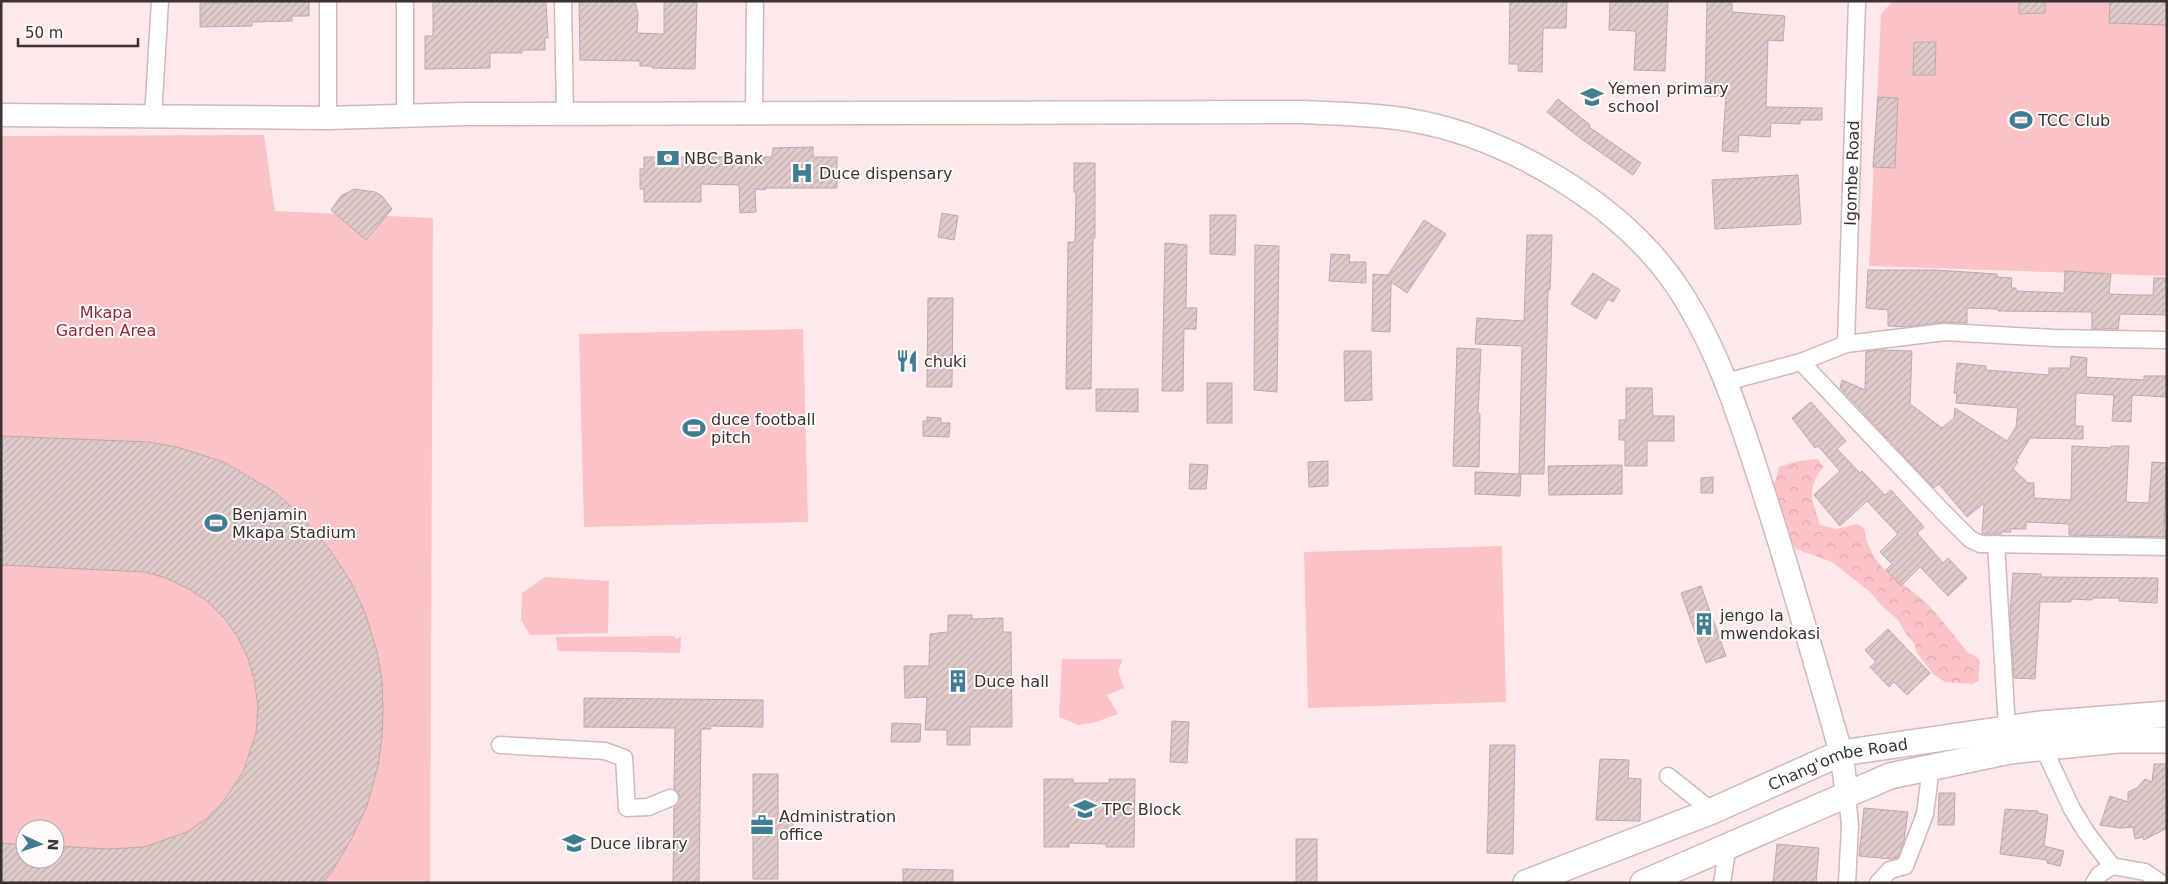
<svg xmlns="http://www.w3.org/2000/svg" width="2168" height="884" font-family="'DejaVu Sans',sans-serif">
<style>
.forest{fill:url(#forest-crowns)}
.park{fill:#fcc3c6;fill-rule:evenodd}
.building{fill:url(#building-hatch);stroke:#bea9aa}
.lines{fill:none;stroke-linecap:round;stroke-linejoin:round}
.street-casing{stroke:#cfb9ba;stroke-width:19}
.secondary-casing{stroke:#cfb9ba;stroke-width:25}
.primary-casing{stroke:#cfb9ba;stroke-width:28}
.street{stroke:#fff;stroke-width:16}
.secondary{stroke:#fff;stroke-width:22}
.primary{stroke:#fff;stroke-width:25}
.labels{text-anchor:middle;stroke-width:4;stroke-linejoin:round;paint-order:stroke}
.poi-label{font-size:16px;fill:#3b3232;stroke:#fffafa;text-anchor:start}
.street-label{font-size:16px;fill:#3b3232;stroke:#fffafa}
.park-label{font-size:16px;fill:#91293b;stroke:#fffafa}
</style>
<defs>
<pattern id="forest-crowns" width="20" height="18" patternUnits="userSpaceOnUse" patternTransform="scale(1.25)"><rect width="20" height="18" fill="#fcc3c6"/><path d="M2 6a3 3 0 1 1 6 0M12 15a3 3 0 1 1 6 0" fill="none" stroke="#d9a8ab"/></pattern>
<pattern id="building-hatch" width="6" height="6" patternUnits="userSpaceOnUse" patternTransform="scale(1.25)"><rect width="6" height="6" fill="#e0caca"/><path d="M-1 1l2-2M0 6l6-6M5 7l2-2" fill="none" stroke="#c1aeae"/></pattern>
</defs>
<rect width="100%" height="100%" fill="#ffe8e9"/>
<path class="forest" d="M1818 459 1823 467C1806 490 1812 499 1820 525L1836 529 1857 524 1864 528C1871 574 1904 579 1931 608 1944 622 1956 638 1968 653L1974 655 1980 661 1978 681 1973 684 1945 682 1934 675 1917 653 1914 643 1906 634 1898 620 1882 606 1869 591 1832 562 1796 549 1777 518 1773 490 1779 467 1798 461Z"/>
<g class="park">
<path d="M1893 1H2167V276L1869 266 1881 14Z"/>
<path d="M264 135 275 211 433 218 430 883H1V136ZM25 829H55V859H25Z"/>
<path d="M803 329 808 522 584 527 579 334Z"/>
<path d="M1502 546 1506 702 1308 708 1304 552Z"/>
<path d="M545 577 609 581 608 633 530 635 521 620 522 593Z"/>
<path d="M675 636 676 639 681 636 680 653 558 651 556 637Z"/>
<path d="M1062 659H1123L1118 671 1124 688 1107 695 1118 714 1096 722 1079 725 1059 717Z"/>
</g>
<g class="building">
<path d="M236 1H309V16H292V21L252 22V26L200 27V3H236Z"/>
<path d="M433 1H546L548 38H545V50H522V53H490V68L425 69V36H433Z"/>
<path d="M579 1H635L638 14 637 33 664 34V1H697L695 69 652 68V66H640V61L580 60Z"/>
<path d="M1510 1H1567L1566 28H1543L1542 72 1518 71V64H1509Z"/>
<path d="M1610 1H1668L1665 71 1634 70 1636 31 1609 30Z"/>
<path d="M1707 1H1732V12L1785 16 1783 41 1768 40 1766 107 1822 108V120H1800V124L1771 123 1770 137 1739 135 1738 152 1722 151 1726 96H1705Z"/>
<path d="M2019 1H2045V13L2019 14Z"/>
<path d="M2110 1H2167V25L2109 23Z"/>
<path d="M1914 42H1936L1935 75H1913Z"/>
<path d="M1878 97 1898 98 1895 168 1873 167Z"/>
<path d="M1558 99 1590 125 1589 127 1641 163 1633 175 1580 138 1547 112Z"/>
<path d="M813 147V157H837V188H765V190L755 189 756 212 740 213 739 185 701 184V202H644V189H640V169H644V157H772L773 148Z"/>
<path d="M1074 163H1095V238H1093L1091 389H1066L1068 242H1075L1076 192H1074Z"/>
<path d="M1798 175 1801 224 1715 229 1712 180Z"/>
<path d="M354 189 375 192 382 196 392 209 366 240 331 210 341 196Z"/>
<path d="M942 213 958 216 954 240 938 237Z"/>
<path d="M1210 215H1236L1235 255 1210 254Z"/>
<path d="M1424 220 1446 234 1407 293 1391 282 1390 332 1372 331 1373 274 1388 275Z"/>
<path d="M1527 235H1552L1550 290 1548 289 1544 474H1519L1522 346 1475 344 1477 318 1524 321Z"/>
<path d="M1165 243 1187 245 1186 308H1197L1196 329H1184L1183 391H1162Z"/>
<path d="M1255 245 1279 246 1277 392 1254 390Z"/>
<path d="M1331 254 1350 255 1349 262H1366V283L1329 281Z"/>
<path d="M1868 270H1935L1997 274V277L2012 278 2011 288H2016V291L2064 293 2065 271 2111 274 2109 294 2138 295H2153L2154 278H2167V315L2120 314 2118 329H2092V312L1998 311V309L1967 308V323L1944 322 1906 327 1888 326V310L1866 308Z"/>
<path d="M1593 273 1620 290 1613 302 1608 299 1596 319 1571 304Z"/>
<path d="M928 298H953L952 387H927Z"/>
<path d="M1457 348 1481 349 1478 413 1480 414 1479 467 1453 466Z"/>
<path d="M1878 350 1912 351 1910 404 1942 428 1954 418 1955 408 2007 441 2016 427 2018 408 1956 403 1957 393H1954L1957 363 1986 366V370L2049 375V368H2070L2071 356 2087 358 2086 377 2144 380V376H2167V397L2132 395 2131 422 2112 421 2114 395 2076 393 2075 426H2083V439L2030 438 2016 461 2018 462 2013 469 2028 483H2034V498L2071 500 2072 446 2111 448V446H2129L2126 502 2149 503 2152 462 2167 463 2164 531 2167 532V537L2069 535V524L2026 522V529H2010L2011 532H2001V534H1982L1984 503 1967 517 1939 484 1934 488 1840 388 1842 380 1865 390 1866 352Z"/>
<path d="M1344 351H1371L1372 400 1345 401Z"/>
<rect x="1207" y="383" width="25" height="40"/>
<path d="M1626 388H1652L1653 416H1674V441H1647V466H1625V440H1619V420H1626Z"/>
<path d="M1096 389H1138V412L1096 411Z"/>
<path d="M1811 402 1846 441 1837 449 1860 473 1862 471 1885 495 1891 490 1924 527 1917 533 1943 563 1948 558 1967 578 1948 596 1920 567 1901 586 1886 570 1892 564 1880 552 1898 534 1867 501 1840 526 1814 495 1840 471 1818 446 1815 448 1792 418Z"/>
<path d="M927 417 941 418V423H950L949 437 923 436V421H927Z"/>
<path d="M1 436 149 442 177 447 224 462 273 491 297 511 330 550 351 582 366 615 377 652 382 680 383 711 382 738 378 766 367 806 352 838 333 870 322 883H1V843L25 845V859H55V846L108 849 144 847 187 832 206 819 222 803 243 772 256 733 258 706 254 679 248 658 237 636 225 619 207 601 189 589 166 578 145 572 1 565Z"/>
<path d="M1328 461V486L1309 487 1308 462Z"/>
<path d="M1190 464 1208 465 1206 489H1189Z"/>
<path d="M1622 465V494L1549 495 1548 466Z"/>
<path d="M1475 472 1521 474 1520 496 1475 494Z"/>
<path d="M1713 477V493H1701V478Z"/>
<path d="M2013 573 2041 574V577L2158 578 2157 603 2119 601V598H2092V600L2071 599V602H2040L2035 679 2014 678 2010 615Z"/>
<path d="M1701 586 1726 656 1706 663 1681 593Z"/>
<path d="M948 615H972V619L1003 618V632H1011L1012 727H970V745H947V730H925L927 697 905 698 904 666H929L930 634 948 632Z"/>
<path d="M1888 629 1930 673 1907 695 1894 682 1889 687 1870 667 1876 662 1865 650Z"/>
<path d="M584 698 763 700V727L710 726 711 729H701L699 883H673L674 807 680 799 679 794 674 789 675 728 584 727Z"/>
<path d="M1172 721 1189 722 1187 763 1170 762Z"/>
<path d="M892 723 921 724 920 742H891Z"/>
<path d="M1490 745H1515L1513 854 1487 853Z"/>
<path d="M1600 759 1629 760 1628 778 1641 779 1640 821 1596 820Z"/>
<path d="M2154 764H2167V828L2144 840 2143 837 2135 839 2133 827 2120 828 2100 825 2110 796 2128 802V792L2137 788 2145 779 2152 782Z"/>
<path d="M753 774H778V819H793V834L778 833V879H753Z"/>
<path d="M1044 779H1073V783H1109V779H1135L1134 847H1106V844L1069 843V847H1044Z"/>
<path d="M1939 793H1955L1954 825H1938Z"/>
<path d="M1864 808 1908 812 1904 840 1898 858 1891 859 1859 856Z"/>
<path d="M2005 809 2038 811V813L2048 815 2044 846 2064 851 2060 866 2047 863V860L2000 854Z"/>
<rect x="1296" y="839" width="21" height="44"/>
<path d="M1777 844 1819 848 1816 883H1773Z"/>
<path d="M903 869 953 870V883H903Z"/>
</g>
<g class="lines">
<defs>
<g id="street">
<path d="M328 1V118"/>
<path d="M405 1V117"/>
<path d="M563 1 565 115"/>
<path d="M754 113 755 1"/>
<path d="M153 117 160 1"/>
<path id="s1" d="M1846 344 1857 1"/>
<path d="M1801 362 1946 515 1970 539 1980 544 2167 547"/>
<path d="M1726 382 1801 362 1846 344 1945 332 2054 338 2167 340"/>
<path d="M1996 544 2007 728"/>
<path d="M500 745 605 751 624 758 627 808 648 807 670 798"/>
<path d="M2043 747 2072 809 2086 832 2112 866"/>
<path d="M1668 776 1712 811"/>
<path d="M1847 794 1850 826 1847 883"/>
<path d="M1722 883 1728 845"/>
<path d="M1878 883 1890 870 1905 866 1925 814 1931 767"/>
<path d="M2094 883 2099 875 2112 866 2145 872 2161 883"/>
</g>
<path id="secondary" d="M1 115 328 118 466 114 1303 112C1338 114 1375 114 1409 120 1506 136 1620 203 1676 285 1718 347 1740 419 1763 490 1791 577 1816 665 1841 753L1847 794"/>
<g id="primary">
<path id="s2" d="M1526 883 1712 811 1841 753 2040 724 2167 714"/>
<path d="M1643 883 1890 776 2010 751 2117 740H2167"/>
</g>
</defs>
<use href="#street" class="street-casing"/>
<use href="#secondary" class="secondary-casing"/>
<use href="#primary" class="primary-casing"/>
<use href="#street" class="street"/>
<use href="#secondary" class="secondary"/>
<use href="#primary" class="primary"/>
</g>
<defs>
<symbol id="school-bare" viewBox="-9 -9 18 18"><path d="M0-5L7-2L0 1L-7-2ZM-4 1L0 2.5L4 1V4Q0 6-4 4Z" fill="#407d93" stroke="#fffafa" stroke-width="2.5" paint-order="stroke"/></symbol>
<symbol id="stadium-bare" viewBox="-9 -9 18 18"><path d="M0-5a6.5 5 0 1 0 0 10a6.5 5 0 1 0 0-10ZM-3.5-1.8h7v3.6h-7Z" fill="#407d93" stroke="#fffafa" stroke-width="2.5" paint-order="stroke"/></symbol>
<symbol id="bank-bare" viewBox="-9 -9 18 18"><path d="M-6-4H6V4H-6ZM0-2.3a2.3 2.3 0 1 0 0 4.6a2.3 2.3 0 1 0 0-4.6Z" fill="#407d93" stroke="#fffafa" stroke-width="2.5" paint-order="stroke"/></symbol>
<symbol id="hospital-bare" viewBox="-9 -9 18 18"><path d="M-5-5h3v3.5h4V-5h3V5h-3V1.5h-4V5h-3Z" fill="#407d93" stroke="#fffafa" stroke-width="2.5" paint-order="stroke"/></symbol>
<symbol id="restaurant-bare" viewBox="-9 -9 18 18"><path d="M-5-6h1v4h1v-4h1v4h1v-4h1v5L-1.5 .5V6h-2V.5L-5-1ZM5-6V6H3V1.5H1.5Q1.5-4 5-6Z" fill="#407d93" stroke="#fffafa" stroke-width="2.5" paint-order="stroke"/></symbol>
<symbol id="building-bare" viewBox="-9 -9 18 18"><path d="M-4-6H4V6H1V3H-1V6H-4ZM-2.5-4.3h1.7v1.8h-1.7ZM.8-4.3h1.7v1.8H.8ZM-2.5-1h1.7V.8h-1.7ZM.8-1h1.7V.8H.8Z" fill="#407d93" stroke="#fffafa" stroke-width="2.5" paint-order="stroke"/></symbol>
<symbol id="university-bare" viewBox="-9 -9 18 18"><path d="M0-5L7-2L0 1L-7-2ZM-4 1L0 2.5L4 1V4Q0 6-4 4Z" fill="#407d93" stroke="#fffafa" stroke-width="2.5" paint-order="stroke"/></symbol>
<symbol id="office-bare" viewBox="-9 -9 18 18"><path d="M-6-3h4V-5.5h4V-3h4V5H-6ZM-1-4.5V-3h2v-1.5ZM-6 0V1H6V0Z" fill="#407d93" stroke="#fffafa" stroke-width="2.5" paint-order="stroke"/></symbol>
</defs>
<g fill-rule="evenodd">
<use href="#school-bare" x="1576" y="81" width="32" height="32"/>
<use href="#stadium-bare" x="2005" y="104" width="32" height="32"/>
<use href="#bank-bare" x="652" y="142" width="32" height="32"/>
<use href="#hospital-bare" x="786" y="157" width="32" height="32"/>
<use href="#restaurant-bare" x="891" y="345" width="32" height="32"/>
<use href="#stadium-bare" x="678" y="412" width="32" height="32"/>
<use href="#stadium-bare" x="200" y="507" width="32" height="32"/>
<use href="#building-bare" x="1688" y="608" width="32" height="32"/>
<use href="#building-bare" x="942" y="665" width="32" height="32"/>
<use href="#university-bare" x="1069" y="793" width="32" height="32"/>
<use href="#office-bare" x="746" y="809" width="32" height="32"/>
<use href="#university-bare" x="558" y="827" width="32" height="32"/>
</g>
<g class="labels">
<g class="poi-label">
<text x="1608" y="94">Yemen primary<tspan x="1608" dy="18">school</tspan></text>
<text x="2038" y="126">TCC Club</text>
<text x="684" y="164">NBC Bank</text>
<text x="819" y="179">Duce dispensary</text>
<text x="924" y="367">chuki</text>
<text x="711" y="425">duce football<tspan x="711" dy="18">pitch</tspan></text>
<text x="232" y="520">Benjamin<tspan x="232" dy="18">Mkapa Stadium</tspan></text>
<text x="1720" y="621">jengo la<tspan x="1720" dy="18">mwendokasi</tspan></text>
<text x="974" y="687">Duce hall</text>
<text x="1102" y="815">TPC Block</text>
<text x="779" y="822">Administration<tspan x="779" dy="18">office</tspan></text>
<text x="590" y="849">Duce library</text>
</g>
<g class="street-label">
<text dy="6" stroke="none"><textPath href="#s1" startOffset="171">Igombe Road</textPath></text>
<text dy="6" stroke="none"><textPath href="#s2" startOffset="335">Chang'ombe Road</textPath></text>
</g>
<g class="park-label">
<text x="106" y="318">Mkapa<tspan x="106" dy="18">Garden Area</tspan></text>
</g>
</g>
<rect width="2168" height="884" fill="none" stroke="#3b3232" stroke-width="5"/>
<g transform="translate(40 844) rotate(93)"><circle r="24" fill="#fffafa" stroke="#b1aaaa"/>
<path d="M0-4L9 19L0 12L-9 19Z" fill="#407d93"/>
<text y="-8" font-size="14" font-weight="bold" text-anchor="middle" fill="#3b3232">N</text>
</g>
<path d="M18 38v8h120v-8" fill="none" stroke="#3b3232" stroke-width="2.5"/>
<text x="25" y="38" font-size="15" fill="#3b3232" stroke="#fffafa" stroke-width="4" paint-order="stroke">50 m</text>
</svg>
